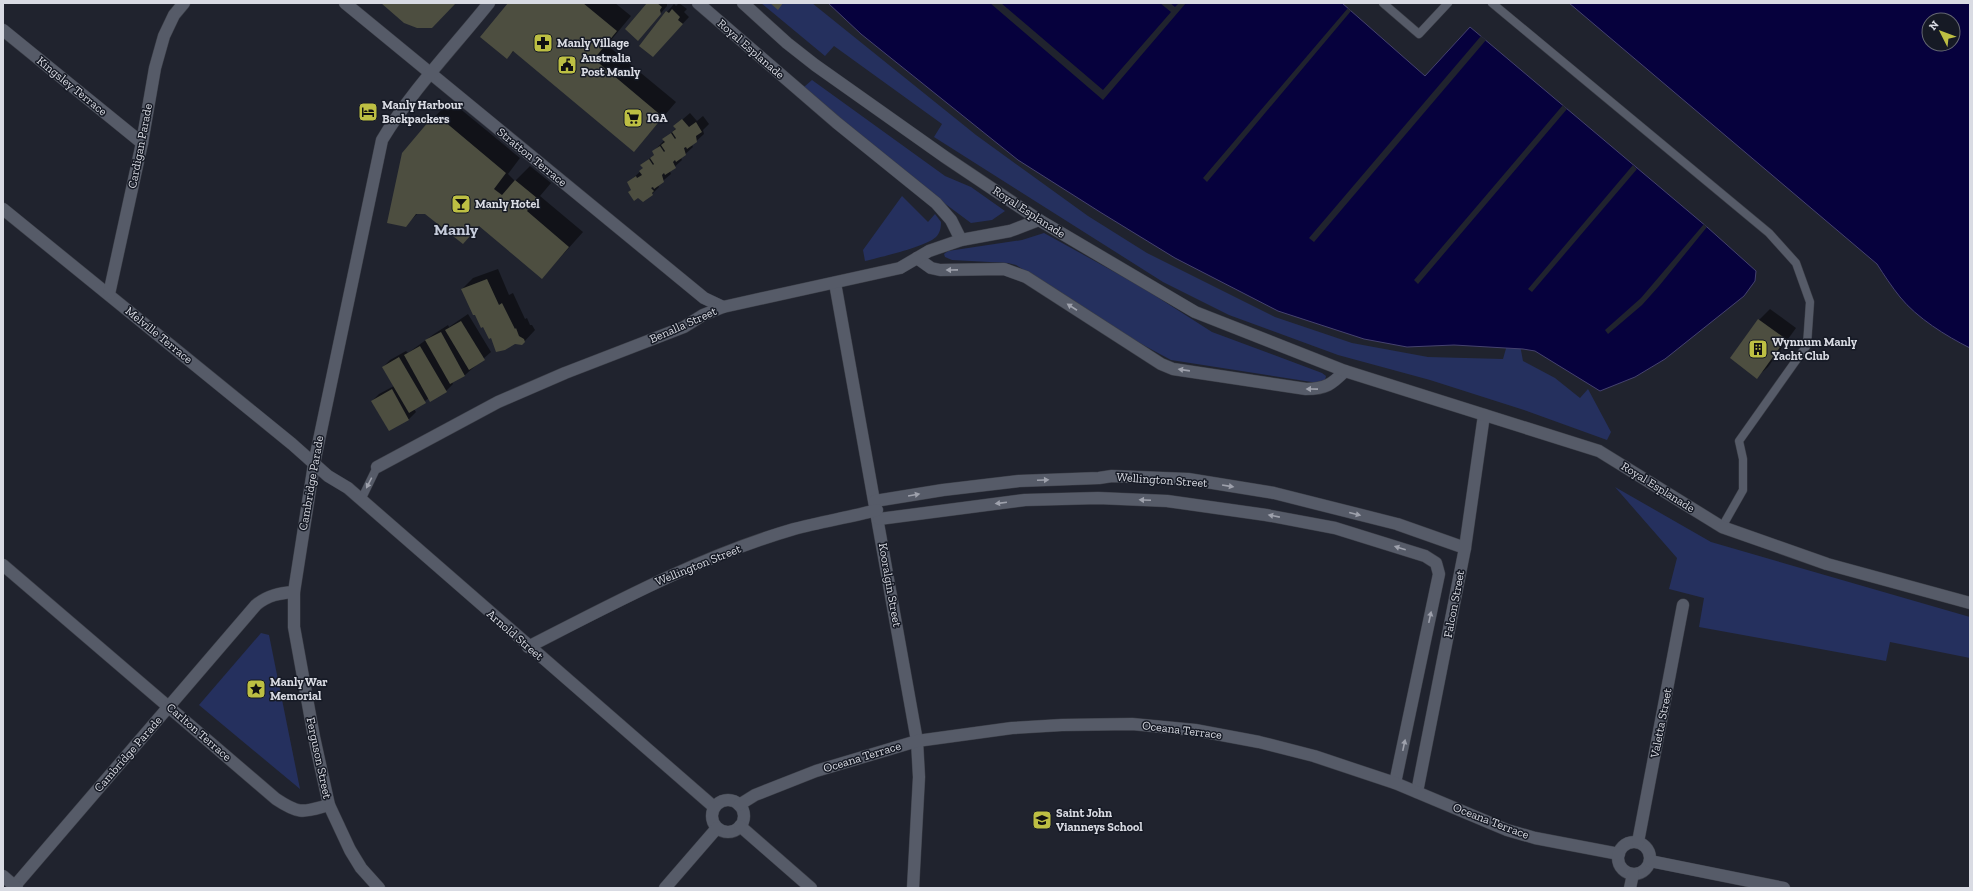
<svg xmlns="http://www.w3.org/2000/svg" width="1973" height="891" font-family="'Zilla Slab',serif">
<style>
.green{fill:#25305e}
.water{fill:#06013d;stroke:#45426f;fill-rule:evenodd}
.pier{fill:#20232e}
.shadow{fill:#0007}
.building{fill:#4d4e40}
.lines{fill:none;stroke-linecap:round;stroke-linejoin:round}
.lane-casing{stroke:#3b3e47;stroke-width:9}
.street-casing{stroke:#3b3e47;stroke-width:13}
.secondary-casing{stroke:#3b3e47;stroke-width:13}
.lane{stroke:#565b68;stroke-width:8}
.street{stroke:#565b68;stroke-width:12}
.secondary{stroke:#565b68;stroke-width:12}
.oneway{fill:#9ea1ac}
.labels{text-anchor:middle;stroke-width:3;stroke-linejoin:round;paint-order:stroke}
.poi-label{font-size:12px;font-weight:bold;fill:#d9dbe3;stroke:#161a25;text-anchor:start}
.street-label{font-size:12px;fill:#d9dbe3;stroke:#161a25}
.district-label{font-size:16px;font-weight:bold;fill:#c6ccdb;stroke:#161a25}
</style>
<rect width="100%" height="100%" fill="#20232e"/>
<g class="green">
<path d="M761 3H812L976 135 1088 216 1147 253 1275 317 1352 343 1428 357 1503 359 1507 345H1520L1523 361 1555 378 1580 398 1588 389 1611 432 1607 440 1524 410 1430 380 1338 355 1229 315 1163 282 934 137 942 124 834 46 825 56Z"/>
<path d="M812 80 945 176 971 187 1005 211 992 220 971 223 897 168 804 87Z"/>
<path d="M902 196 928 222 935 214 941 222C941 228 940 233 936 237 925 247 881 257 865 261L863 250Z"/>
<path d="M1044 233 1140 286 1212 332 1322 373 1326 376 1325 380 1318 383 1171 360 1134 340 1016 265 1008 263 952 260 945 257 944 254 948 251 1022 240Z"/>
<path d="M1615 487 1711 542 1970 617V658L1890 642 1886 661 1699 627 1704 598 1669 589 1677 558Z"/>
<path d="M261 633 269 635 300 789 199 705Z"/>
</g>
<g class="water">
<path d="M828 3H1342L1425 76 1470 27 1707 227 1756 271 1755 281 1744 296 1665 359 1635 377 1600 391 1535 351 1523 349 1454 345 1407 347 1364 339 1278 311 1175 258 1100 212 1018 160 861 34Z"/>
<path d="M1569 3H1970V348C1946 336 1917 318 1900 297 1892 287 1884 275 1877 264ZM1929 20H1953V44H1929Z"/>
</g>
<g class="pier">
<path d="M990 3H1001L1103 90 1171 12 1160 3H1170L1175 7 1179 3H1186L1103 100Z"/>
<path d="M1348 8 1351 11 1207 182 1203 178Z"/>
<path d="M1481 36 1486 40 1314 242 1309 238Z"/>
<path d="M1563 105 1567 109 1418 284 1414 280Z"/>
<path d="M1633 165 1637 169 1532 292 1528 289Z"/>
<path d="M1704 224 1707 227 1659 286 1642 305 1608 334 1605 330 1641 298Z"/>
</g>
<g class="shadow">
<path d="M509 3H615L631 16 607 45 676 102 634 151 514 51 506 58Z"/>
<path d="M648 3H667V6L638 40Z"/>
<path d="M679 3 687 9 684 12 689 17 660 48 640 45 667 12 674 4 676 6Z"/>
<path d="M444 107H458L520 158 508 174 515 181 530 166 551 183 540 196 583 232 542 278 480 225 425 213H418L405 226 430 122Z"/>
<path d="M690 113 697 121 703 116 709 124 703 130 704 134 692 145 693 147 681 158 682 160 670 171 671 174 658 185 659 187 652 194 629 192 632 189 629 182 644 168 642 165 655 154 653 152 676 128 675 126Z"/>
<path d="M498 269 509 295 513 293 525 319 527 318 530 325H532L535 330 522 344 491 337 462 289 473 278Z"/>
<path d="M1770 309 1796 328 1768 367 1757 377 1731 358 1759 320Z"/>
<path d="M468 314 491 352 465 375 452 382 453 384 446 391 429 398 414 409 416 412 409 419 389 430 372 401 379 394 394 386 383 367 390 360 406 351 408 353 434 334 448 325 449 327Z"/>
</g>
<g class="building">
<path d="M381 3H456L432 28H417L404 23Z"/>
<path d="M508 3H583L617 31 594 59 663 117 634 152 513 51 507 59 480 37Z"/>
<path d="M647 3H657L662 7 660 10 661 14 638 41 625 29Z"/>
<path d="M770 3H783L778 10Z"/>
<path d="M672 9 680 17 678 20 683 24 653 57 639 46 666 11 669 13Z"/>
<path d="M682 119 689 127 696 122 702 132 696 136 697 142 687 149 686 147 684 148 686 155 676 162 675 160 673 162 676 168 665 175 664 173 662 175 664 182 654 189 653 187 651 188 654 191 652 193 653 195 643 202 638 198 634 201 628 192 631 190 627 182 636 176 637 178 642 175 639 171 643 168 640 165 649 159 653 165 654 164 650 158 654 155 652 151 660 146 664 152 665 151 661 145 665 142 662 139 671 133 675 139 676 138 672 132 676 129 673 126Z"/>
<path d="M429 121H444L506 173 494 189 502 195 515 180 537 198 527 211 569 247 542 279 479 226 463 244 425 214H416L406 227 387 223 402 153Z"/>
<path d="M487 279 499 305 502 303 515 329 516 328 519 336 524 339 525 342 522 345 515 344 505 350 496 352 491 338 489 339 483 327 481 328 475 315H473L461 289Z"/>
<path d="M1758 319 1786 339 1757 379 1730 358Z"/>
<path d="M461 321 485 360 469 370 445 330Z"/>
<path d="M441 332 465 376 450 384 425 340Z"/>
<path d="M420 346 447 392 430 402 404 355Z"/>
<path d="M399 357 426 403 409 413 382 367Z"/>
<path d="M392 389 409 420 389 431 371 401Z"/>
</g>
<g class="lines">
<defs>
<g id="lane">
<path d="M1383 3 1419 34 1448 3"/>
<path d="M1492 3 1769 233 1796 263 1810 302 1807 345 1739 441 1743 459V490L1722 527"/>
<path d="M361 500 377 467"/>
</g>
<g id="street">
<path d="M345 3 704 298 723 307"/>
<path d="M698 3 837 123 936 203 951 220 961 240"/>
<path d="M3 30 142 143"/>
<path d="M3 209 292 444 328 476 348 488 714 807"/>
<path d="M917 258 931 268 940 270 1004 269 1026 277 1161 364 1173 369 1306 389C1326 389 1332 384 1345 371"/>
<path d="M835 283 917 741 919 777 913 888"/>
<path d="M109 294 142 143 155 68 164 36 174 15 184 3"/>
<path d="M377 467 498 402 565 373 684 327 703 315 723 307 900 268 929 251 961 240 1010 231 1039 220"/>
<path d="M875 501 943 490 1019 481 1099 478 1112 476 1188 479 1274 493 1397 524 1465 548"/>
<path d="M879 519 1025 500 1098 498 1167 501 1266 515 1335 528 1425 556 1436 563 1439 574 1395 783"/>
<path d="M3 565 276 799C300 815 303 812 329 805"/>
<path d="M528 647C614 603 701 556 794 529 821 522 850 517 877 510"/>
<path d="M1417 792 1465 548 1484 415"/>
<circle cx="728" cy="816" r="16"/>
<path d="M739 805 755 795 816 771 917 741 1012 728 1062 725 1132 724 1195 730 1259 742 1314 756 1395 783 1507 830 1535 838 1619 854"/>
<path d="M740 826 811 888"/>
<circle cx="1634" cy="858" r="16"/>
<path d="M1638 842 1683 605"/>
<path d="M1650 861 1784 888"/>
<path d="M13 888 256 605C268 595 280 593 294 592"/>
<path d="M665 888 717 828"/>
<path d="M1630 888 1633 874"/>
</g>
<g id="secondary">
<path d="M743 3 787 43 815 65 945 157 1039 220 1195 312 1345 371 1599 451 1722 527 1827 564 1970 603"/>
<path d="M3 876 17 888"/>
<path d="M379 888 361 868 350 850 329 805 314 737 294 627V592L314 464 382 140C412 90 453 48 489 3"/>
</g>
</defs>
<use href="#lane" class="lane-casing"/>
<use href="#street" class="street-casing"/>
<use href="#secondary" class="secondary-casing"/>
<use href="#lane" class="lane"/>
<use href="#street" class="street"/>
<use href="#secondary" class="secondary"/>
</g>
<defs><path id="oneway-solid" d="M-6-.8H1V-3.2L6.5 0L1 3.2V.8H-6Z"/></defs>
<g class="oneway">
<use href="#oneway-solid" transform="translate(952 270) rotate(179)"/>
<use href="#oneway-solid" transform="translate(1072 307) rotate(-147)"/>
<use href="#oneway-solid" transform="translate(1184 370) rotate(-172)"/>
<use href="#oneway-solid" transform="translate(1312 389) rotate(-179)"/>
<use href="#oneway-solid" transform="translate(1043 480) rotate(-2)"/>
<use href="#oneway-solid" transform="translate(369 483) rotate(117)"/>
<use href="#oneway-solid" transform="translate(1228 486) rotate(9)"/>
<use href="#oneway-solid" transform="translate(914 495) rotate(-10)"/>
<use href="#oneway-solid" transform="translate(1145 500) rotate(-178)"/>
<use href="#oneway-solid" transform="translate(1001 503) rotate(173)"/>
<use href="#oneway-solid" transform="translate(1355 514) rotate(14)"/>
<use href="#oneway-solid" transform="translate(1274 516) rotate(-169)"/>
<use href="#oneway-solid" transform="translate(1400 548) rotate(-163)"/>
<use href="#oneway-solid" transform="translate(1430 617) rotate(-78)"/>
<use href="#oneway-solid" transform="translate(1404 745) rotate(-78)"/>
</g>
<defs>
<symbol id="pharmacy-square" viewBox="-11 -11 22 22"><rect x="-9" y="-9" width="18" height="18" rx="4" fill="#bdbf43" stroke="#161a25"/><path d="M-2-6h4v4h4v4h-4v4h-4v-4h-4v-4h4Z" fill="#111"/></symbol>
<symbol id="civic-square" viewBox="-11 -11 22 22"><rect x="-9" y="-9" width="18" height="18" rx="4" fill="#bdbf43" stroke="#161a25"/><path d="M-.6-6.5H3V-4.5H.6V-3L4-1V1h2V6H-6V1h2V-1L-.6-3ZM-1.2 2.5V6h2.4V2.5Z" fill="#111"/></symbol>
<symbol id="hotel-square" viewBox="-11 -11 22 22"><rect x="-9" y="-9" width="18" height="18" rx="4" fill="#bdbf43" stroke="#161a25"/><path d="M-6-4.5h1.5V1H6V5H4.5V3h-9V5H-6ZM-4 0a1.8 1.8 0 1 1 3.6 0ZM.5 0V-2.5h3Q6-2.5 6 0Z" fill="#111"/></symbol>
<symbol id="supermarket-square" viewBox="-11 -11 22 22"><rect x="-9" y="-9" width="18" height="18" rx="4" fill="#bdbf43" stroke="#161a25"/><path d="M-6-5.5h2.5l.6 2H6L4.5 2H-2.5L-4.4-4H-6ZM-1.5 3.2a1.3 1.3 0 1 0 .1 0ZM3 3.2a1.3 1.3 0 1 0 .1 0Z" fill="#111"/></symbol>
<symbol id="bar-square" viewBox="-11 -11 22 22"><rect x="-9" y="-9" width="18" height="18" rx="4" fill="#bdbf43" stroke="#161a25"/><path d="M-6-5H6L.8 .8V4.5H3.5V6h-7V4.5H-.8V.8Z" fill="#111"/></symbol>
<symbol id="building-square" viewBox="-11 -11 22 22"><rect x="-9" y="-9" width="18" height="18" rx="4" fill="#bdbf43" stroke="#161a25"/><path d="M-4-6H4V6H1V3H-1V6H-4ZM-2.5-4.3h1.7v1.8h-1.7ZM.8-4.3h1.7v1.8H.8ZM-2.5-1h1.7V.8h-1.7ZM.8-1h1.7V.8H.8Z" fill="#111"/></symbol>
<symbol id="sight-square" viewBox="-11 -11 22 22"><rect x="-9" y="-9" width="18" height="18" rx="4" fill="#bdbf43" stroke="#161a25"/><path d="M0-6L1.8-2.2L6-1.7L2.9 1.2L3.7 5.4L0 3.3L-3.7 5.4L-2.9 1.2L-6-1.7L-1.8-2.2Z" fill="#111"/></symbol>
<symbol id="school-square" viewBox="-11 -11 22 22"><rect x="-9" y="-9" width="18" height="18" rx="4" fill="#bdbf43" stroke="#161a25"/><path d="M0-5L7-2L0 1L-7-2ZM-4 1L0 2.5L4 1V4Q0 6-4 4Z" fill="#111"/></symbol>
</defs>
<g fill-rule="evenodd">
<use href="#pharmacy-square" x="532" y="32" width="22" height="22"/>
<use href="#civic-square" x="556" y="54" width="22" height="22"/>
<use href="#hotel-square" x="357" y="101" width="22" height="22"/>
<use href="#supermarket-square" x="622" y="107" width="22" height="22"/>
<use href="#bar-square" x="450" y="193" width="22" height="22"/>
<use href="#building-square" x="1747" y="338" width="22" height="22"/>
<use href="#sight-square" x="245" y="678" width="22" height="22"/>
<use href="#school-square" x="1031" y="809" width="22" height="22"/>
</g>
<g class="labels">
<g class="poi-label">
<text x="557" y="47">Manly Village</text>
<text x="581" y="62">Australia<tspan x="581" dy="14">Post Manly</tspan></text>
<text x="382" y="109">Manly Harbour<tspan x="382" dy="14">Backpackers</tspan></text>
<text x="647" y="122">IGA</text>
<text x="475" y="208">Manly Hotel</text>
<text x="1772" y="346">Wynnum Manly<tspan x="1772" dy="14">Yacht Club</tspan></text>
<text x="270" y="686">Manly War<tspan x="270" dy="14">Memorial</tspan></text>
<text x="1056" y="817">Saint John<tspan x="1056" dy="14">Vianneys School</tspan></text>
</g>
<g class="street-label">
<text transform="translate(751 49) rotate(41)" y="4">Royal Esplanade</text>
<text transform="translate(72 86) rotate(39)" y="4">Kingsley Terrace</text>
<text transform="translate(140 146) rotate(-79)" y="4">Cardigan Parade</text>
<text transform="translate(532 157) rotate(39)" y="4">Stratton Terrace</text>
<text transform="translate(1029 212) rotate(33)" y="4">Royal Esplanade</text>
<text transform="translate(683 325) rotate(-24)" y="4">Benalla Street</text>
<text transform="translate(159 335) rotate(39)" y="4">Melville Terrace</text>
<text transform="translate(1162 480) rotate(4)" y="4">Wellington Street</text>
<text transform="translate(311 483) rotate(-80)" y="4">Cambridge Parade</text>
<text transform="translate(1658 487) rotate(32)" y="4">Royal Esplanade</text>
<text transform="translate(698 565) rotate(-22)" y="4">Wellington Street</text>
<text transform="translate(890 585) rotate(80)" y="4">Kooralgin Street</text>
<text transform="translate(1454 604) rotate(-79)" y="4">Falcon Street</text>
<text transform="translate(515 635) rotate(41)" y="4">Arnold Street</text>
<text transform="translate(1661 723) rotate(-79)" y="4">Valetta Street</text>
<text transform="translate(1182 730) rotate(7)" y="4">Oceana Terrace</text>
<text transform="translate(199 732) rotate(41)" y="4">Carlton Terrace</text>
<text transform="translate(128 754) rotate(-49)" y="4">Cambridge Parade</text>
<text transform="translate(862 757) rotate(-17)" y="4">Oceana Terrace</text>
<text transform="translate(319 758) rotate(78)" y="4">Ferguson Street</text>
<text transform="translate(1491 821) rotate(21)" y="4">Oceana Terrace</text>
</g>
<g class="district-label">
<text x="456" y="235">Manly</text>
</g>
</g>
<rect width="1973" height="891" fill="none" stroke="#d9dbe3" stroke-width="8"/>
<g transform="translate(1941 32) rotate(312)"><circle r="19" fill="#161a25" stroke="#646771"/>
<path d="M0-3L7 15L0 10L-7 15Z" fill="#bdbf43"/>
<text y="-6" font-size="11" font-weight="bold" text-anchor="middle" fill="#d9dbe3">N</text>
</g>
</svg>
